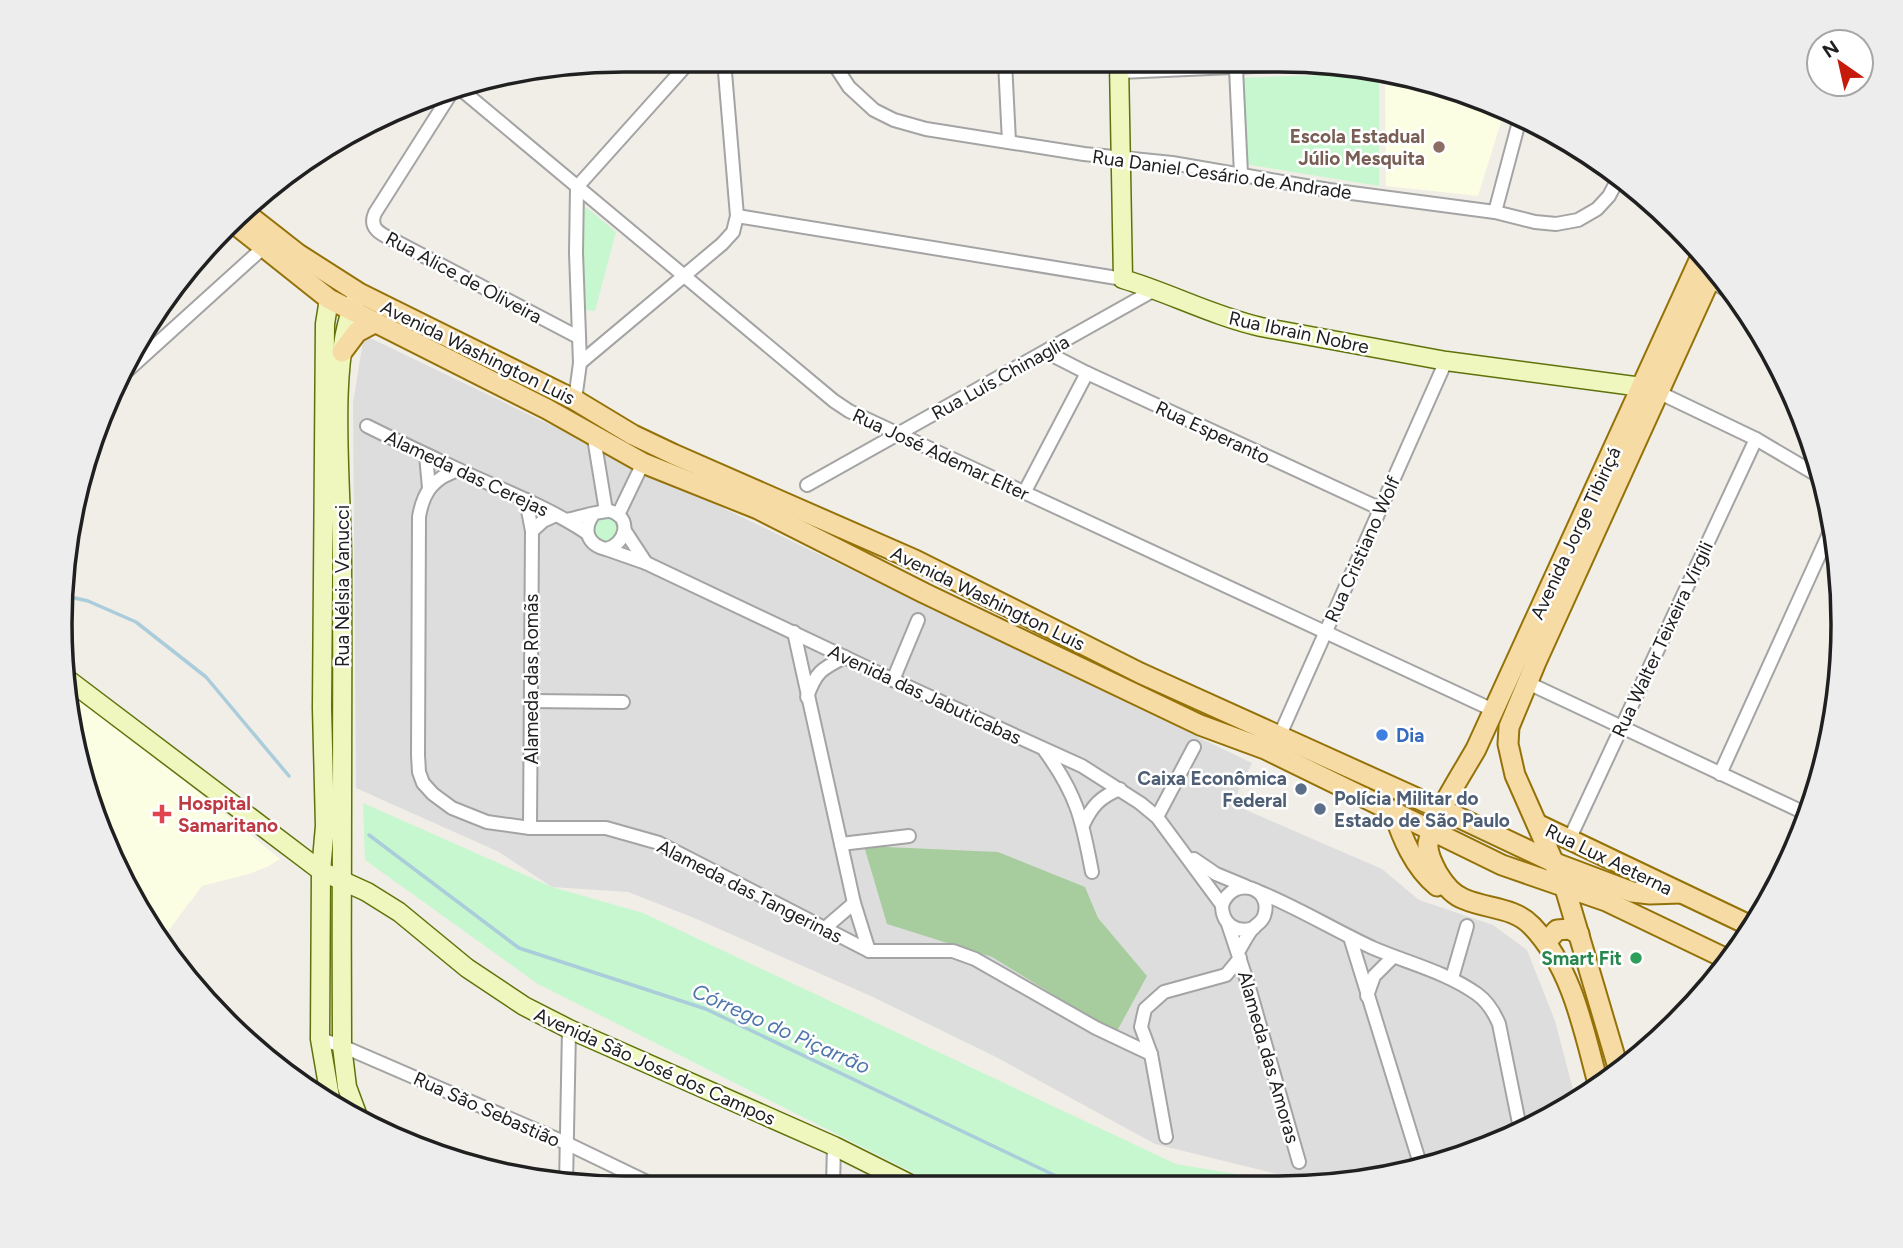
<svg xmlns="http://www.w3.org/2000/svg" width="1903" height="1248" font-family="Figtree,sans-serif">
<style>
.residential{fill:#dedddd}
.education{fill:#fbfee2}
.forest{fill:#a7cd9e}
.park{fill:#c7f7cf}
.lines{fill:none;stroke-linecap:round;stroke-linejoin:round}
.stream{stroke:#aaccdb;stroke-width:3.5}
.street-casing{stroke:#a4a4a4;stroke-width:16}
.secondary-casing{stroke:#5f730a;stroke-width:21}
.primary-casing{stroke:#947208;stroke-width:23}
.street{stroke:#fff;stroke-width:12}
.secondary{stroke:#eff7be;stroke-width:18}
.primary{stroke:#f7dba4;stroke-width:19}
.education-dot{fill:#8d6e63;stroke:#fff;stroke-width:2.5}
.shop-dot{fill:#3f7fe0;stroke:#fff;stroke-width:2.5}
.service-dot{fill:#5c6f8a;stroke:#fff;stroke-width:2.5}
.health-dot{fill:#e0444e;stroke:#fff;stroke-width:2.5}
.leisure-dot{fill:#2e9e5b;stroke:#fff;stroke-width:2.5}
.labels{text-anchor:middle;stroke-width:5;stroke-linejoin:round;paint-order:stroke}
.education-label{font-size:19px;font-weight:bold;fill:#785e54;stroke:#fff;text-anchor:end}
.street-label{font-size:19px;fill:#202020;stroke:#fff}
.shop-label{font-size:19px;font-weight:bold;fill:#366cbe;stroke:#fff;text-anchor:start}
.service-label{font-size:19px;font-weight:bold;fill:#4e5e75;stroke:#fff;text-anchor:end}
.health-label{font-size:19px;font-weight:bold;fill:#be3a42;stroke:#fff;text-anchor:start}
.leisure-label{font-size:19px;font-weight:bold;fill:#27864d;stroke:#fff;text-anchor:end}
.water-label{font-size:21px;font-style:italic;fill:#5076ac;stroke:#fff}
.rim{fill:none;stroke:#202020;stroke-width:3.5}
</style>
<rect width="100%" height="100%" fill="#f0eee7"/>
<path class="residential" d="M364 335 1252 763 1232 804 1382 869 1419 900 1493 925 1527 950 1555 1021 1576 1101 1529 1130 1425 1169 1326 1186 1155 1144 996 1057 873 997 692 917 628 892 552 887 499 852 356 788 353 403Z"/>
<g class="education">
<path d="M1385 73 1495 103 1505 109 1478 196 1386 186Z"/>
<path d="M71 695 164 764 280 859 269 866 249 874 202 886 159 943 154 937 79 770Z"/>
</g>
<path class="forest" d="M864 846 998 852 1085 887 1098 918 1147 976 1116 1033 992 957 887 924Z"/>
<g class="park">
<path d="M1379 73V186L1244 164 1238 78Z"/>
<path d="M581 203 616 232 595 311 584 310Z"/>
<path d="M611 513 623 528 614 544 604 546 593 538 594 516Z"/>
<path d="M363 803 552 887 643 913 1176 1164 1314 1187 940 1186 538 984 365 860Z"/>
</g>
<g class="lines">
<g class="stream">
<path d="M61 595 88 601 136 622 206 677 289 776"/>
<path d="M369 835 519 948 706 1009 1077 1186"/>
</g>
<defs>
<g id="street">
<path d="M832 61 849 87 874 110 894 120 926 129 1084 154 1172 163 1329 190 1495 212 1535 222 1556 224 1578 220 1597 209 1609 196 1618 179"/>
<path d="M1005 62 1009 142"/>
<path d="M1236 68 1241 174"/>
<path d="M1120 72 1297 64"/>
<path d="M455 87 375 213C367 231 386 236 399 243L578 337"/>
<path d="M458 87 834 401 849 411 1493 710"/>
<path d="M577 187 691 60"/>
<path d="M1495 212 1520 118"/>
<path d="M737 216 1123 279"/>
<path d="M1704 277 1737 296"/>
<path d="M1046 352 1087 373 1381 509"/>
<path d="M580 363 722 244 733 232 737 216 724 60"/>
<path d="M128 370 264 247"/>
<path d="M1660 393 1756 439 1824 479"/>
<path d="M575 400 580 363 576 253 577 187"/>
<path d="M367 426C401 443 436 459 470 475 510 493 551 509 587 533"/>
<path d="M594 438 606 511"/>
<path d="M426 455 429 488"/>
<path d="M459 470C434 477 423 492 419 517L418 755 419 772 423 783 433 794 452 808 487 822 530 828H606L659 843 869 951H953L975 959 1096 1028 1151 1054"/>
<path d="M807 485 1156 289"/>
<path d="M1024 493 1087 373"/>
<path d="M526 500 532 531 530 828"/>
<path d="M618 515 643 463"/>
<path d="M567 520C576 518 603 510 610 511 633 517 626 545 606 549 588 545 582 530 593 515"/>
<path d="M532 531 543 521 556 515"/>
<path d="M625 531 646 563"/>
<path d="M606 549 646 563 893 680 1082 766 1140 803 1157 817 1222 905"/>
<path d="M794 632 854 903 869 951"/>
<path d="M893 680 918 620"/>
<path d="M1528 683 1809 815"/>
<path d="M807 697C816 672 821 669 845 657"/>
<path d="M531 701 623 702"/>
<path d="M1279 737 1446 361"/>
<path d="M1045 751C1077 795 1082 819 1092 872"/>
<path d="M1720 774 1832 527"/>
<path d="M1157 817 1194 747"/>
<path d="M1083 825C1092 806 1100 797 1120 789"/>
<path d="M1569 840 1756 439"/>
<path d="M841 844 909 836"/>
<path d="M1194 859 1216 874 1245 886"/>
<path d="M1257 891C1297 907 1334 930 1373 948 1408 963 1446 972 1477 994 1488 1002 1494 1012 1499 1024L1521 1133"/>
<path d="M1228 924 1248 984 1299 1162"/>
<path d="M825 928 854 903"/>
<path d="M1350 937 1422 1170"/>
<path d="M1238 952C1243 944 1247 935 1253 928 1257 924 1262 922 1264 916 1274 888 1234 874 1222 905 1222 924 1236 934 1254 928"/>
<path d="M1452 978 1467 926"/>
<path d="M1367 996 1374 976 1393 957"/>
<path d="M320 1039 342 1046 566 1143 651 1184"/>
<path d="M1166 1137 1151 1054 1141 1027 1145 1009 1164 992 1226 975 1240 958"/>
<path d="M566 1184 569 1029"/>
<path d="M833 1185 834 1146"/>
</g>
<g id="secondary">
<path d="M1119 63 1123 279C1170 293 1213 316 1261 327L1446 361 1642 387 1652 390"/>
<path d="M329 299 325 324 322 708 325 826 321 871 320 1039 330 1097"/>
<path d="M356 299C327 358 342 489 342 557 343 720 341 883 342 1046L347 1087 357 1114"/>
<path d="M70 681 321 871 367 892 399 912 467 968 524 1006 569 1029 834 1146 912 1185"/>
</g>
<g id="primary">
<path d="M247 214 298 254 359 293 575 400 633 435 673 454 915 560 1140 673 1443 810 1555 863 1632 892 1650 894 1681 893"/>
<path d="M236 225 329 299 547 409 643 463 758 509 924 593 1200 725 1265 749 1502 865 1606 901 1729 960"/>
<path d="M342 352 357 332 374 323"/>
<path d="M1393 810C1402 838 1414 867 1437 886"/>
<path d="M1537 824 1753 927"/>
<path d="M1548 945 1547 941 1557 930 1569 929 1579 934"/>
<path d="M1620 1074 1565 888 1515 775 1508 744 1509 727 1536 662 1715 268"/>
<path d="M1599 1087C1584 1032 1573 969 1532 926 1514 907 1487 909 1464 899 1453 895 1444 884 1438 874 1433 865 1427 854 1428 844 1432 819 1463 772 1476 749L1702 254"/>
</g>
</defs>
<use href="#street" class="street-casing"/>
<use href="#secondary" class="secondary-casing"/>
<use href="#primary" class="primary-casing"/>
<use href="#street" class="street"/>
<use href="#secondary" class="secondary"/>
<use href="#primary" class="primary"/>
</g>
<circle class="education-dot" cx="1439" cy="147" r="7"/>
<circle class="shop-dot" cx="1382" cy="735" r="7"/>
<g class="service-dot">
<circle cx="1301" cy="789" r="7"/>
<circle cx="1320" cy="809" r="7"/>
</g>
<path class="health-dot" d="M158.5 803.5h7v7h7v7h-7v7h-7v-7h-7v-7h7z"/>
<circle class="leisure-dot" cx="1636" cy="958" r="7"/>
<g class="labels">
<g class="education-label">
<text x="1425" y="143">Escola Estadual<tspan x="1425" dy="22">Júlio Mesquita</tspan></text>
</g>
<g class="street-label">
<text transform="translate(1222 174) rotate(8)" y="7">Rua Daniel Cesário de Andrade</text>
<text transform="translate(464 277) rotate(28)" y="7">Rua Alice de Oliveira</text>
<text transform="translate(1299 332) rotate(12)" y="7">Rua Ibrain Nobre</text>
<text transform="translate(478 352) rotate(26)" y="7">Avenida Washington Luis</text>
<text transform="translate(1000 377) rotate(-29)" y="7">Rua Luís Chinaglia</text>
<text transform="translate(1213 432) rotate(25)" y="7">Rua Esperanto</text>
<text transform="translate(941 454) rotate(25)" y="7">Rua José Ademar Elter</text>
<text transform="translate(467 473) rotate(25)" y="7">Alameda das Cerejas</text>
<text transform="translate(1575 533) rotate(-65)" y="7">Avenida Jorge Tibiriçá</text>
<text transform="translate(1362 549) rotate(-66)" y="7">Rua Cristiano Wolf</text>
<text transform="translate(342 586) rotate(-90)" y="7">Rua Nélsia Vanucci</text>
<text transform="translate(988 598) rotate(26)" y="7">Avenida Washington Luis</text>
<text transform="translate(1662 639) rotate(-65)" y="7">Rua Walter Teixeira Virgili</text>
<text transform="translate(531 679) rotate(-90)" y="7">Alameda das Romãs</text>
<text transform="translate(925 694) rotate(25)" y="7">Avenida das Jabuticabas</text>
<text transform="translate(1609 859) rotate(26)" y="7">Rua Lux Aeterna</text>
<text transform="translate(750 891) rotate(27)" y="7">Alameda das Tangerinas</text>
<text transform="translate(1269 1057) rotate(74)" y="7">Alameda das Amoras</text>
<text transform="translate(655 1066) rotate(24)" y="7">Avenida São José dos Campos</text>
<text transform="translate(487 1109) rotate(24)" y="7">Rua São Sebastião</text>
</g>
<g class="shop-label">
<text x="1396" y="742">Dia</text>
</g>
<g class="service-label">
<text x="1287" y="785">Caixa Econômica<tspan x="1287" dy="22">Federal</tspan></text>
<text x="1334" y="805" text-anchor="start">Polícia Militar do<tspan x="1334" dy="22">Estado de São Paulo</tspan></text>
</g>
<g class="health-label">
<text x="178" y="810">Hospital<tspan x="178" dy="22">Samaritano</tspan></text>
</g>
<g class="leisure-label">
<text x="1622" y="965">Smart Fit</text>
</g>
<g class="water-label">
<text transform="translate(781 1029) rotate(24)" y="7">Córrego do Piçarrão</text>
</g>
</g>
<path d="M0 0H1903V1248H0ZM624 72H1279A552 552 0 0 1 1831 624V624A552 552 0 0 1 1279 1176H624A552 552 0 0 1 72 624V624A552 552 0 0 1 624 72Z" fill="#ededed" fill-rule="evenodd"/>
<path class="rim" d="M624 72H1279A552 552 0 0 1 1831 624V624A552 552 0 0 1 1279 1176H624A552 552 0 0 1 72 624V624A552 552 0 0 1 624 72Z"/>
<g transform="translate(1840 63) rotate(326)"><circle r="33" fill="#ffffff" stroke="#a6a6a6" stroke-width="2"/>
<path d="M0-5L12 26L0 18L-12 26Z" fill="#c61b0a"/>
<text y="-10" font-size="19" font-weight="bold" text-anchor="middle" fill="#202020">N</text>
</g>
</svg>
